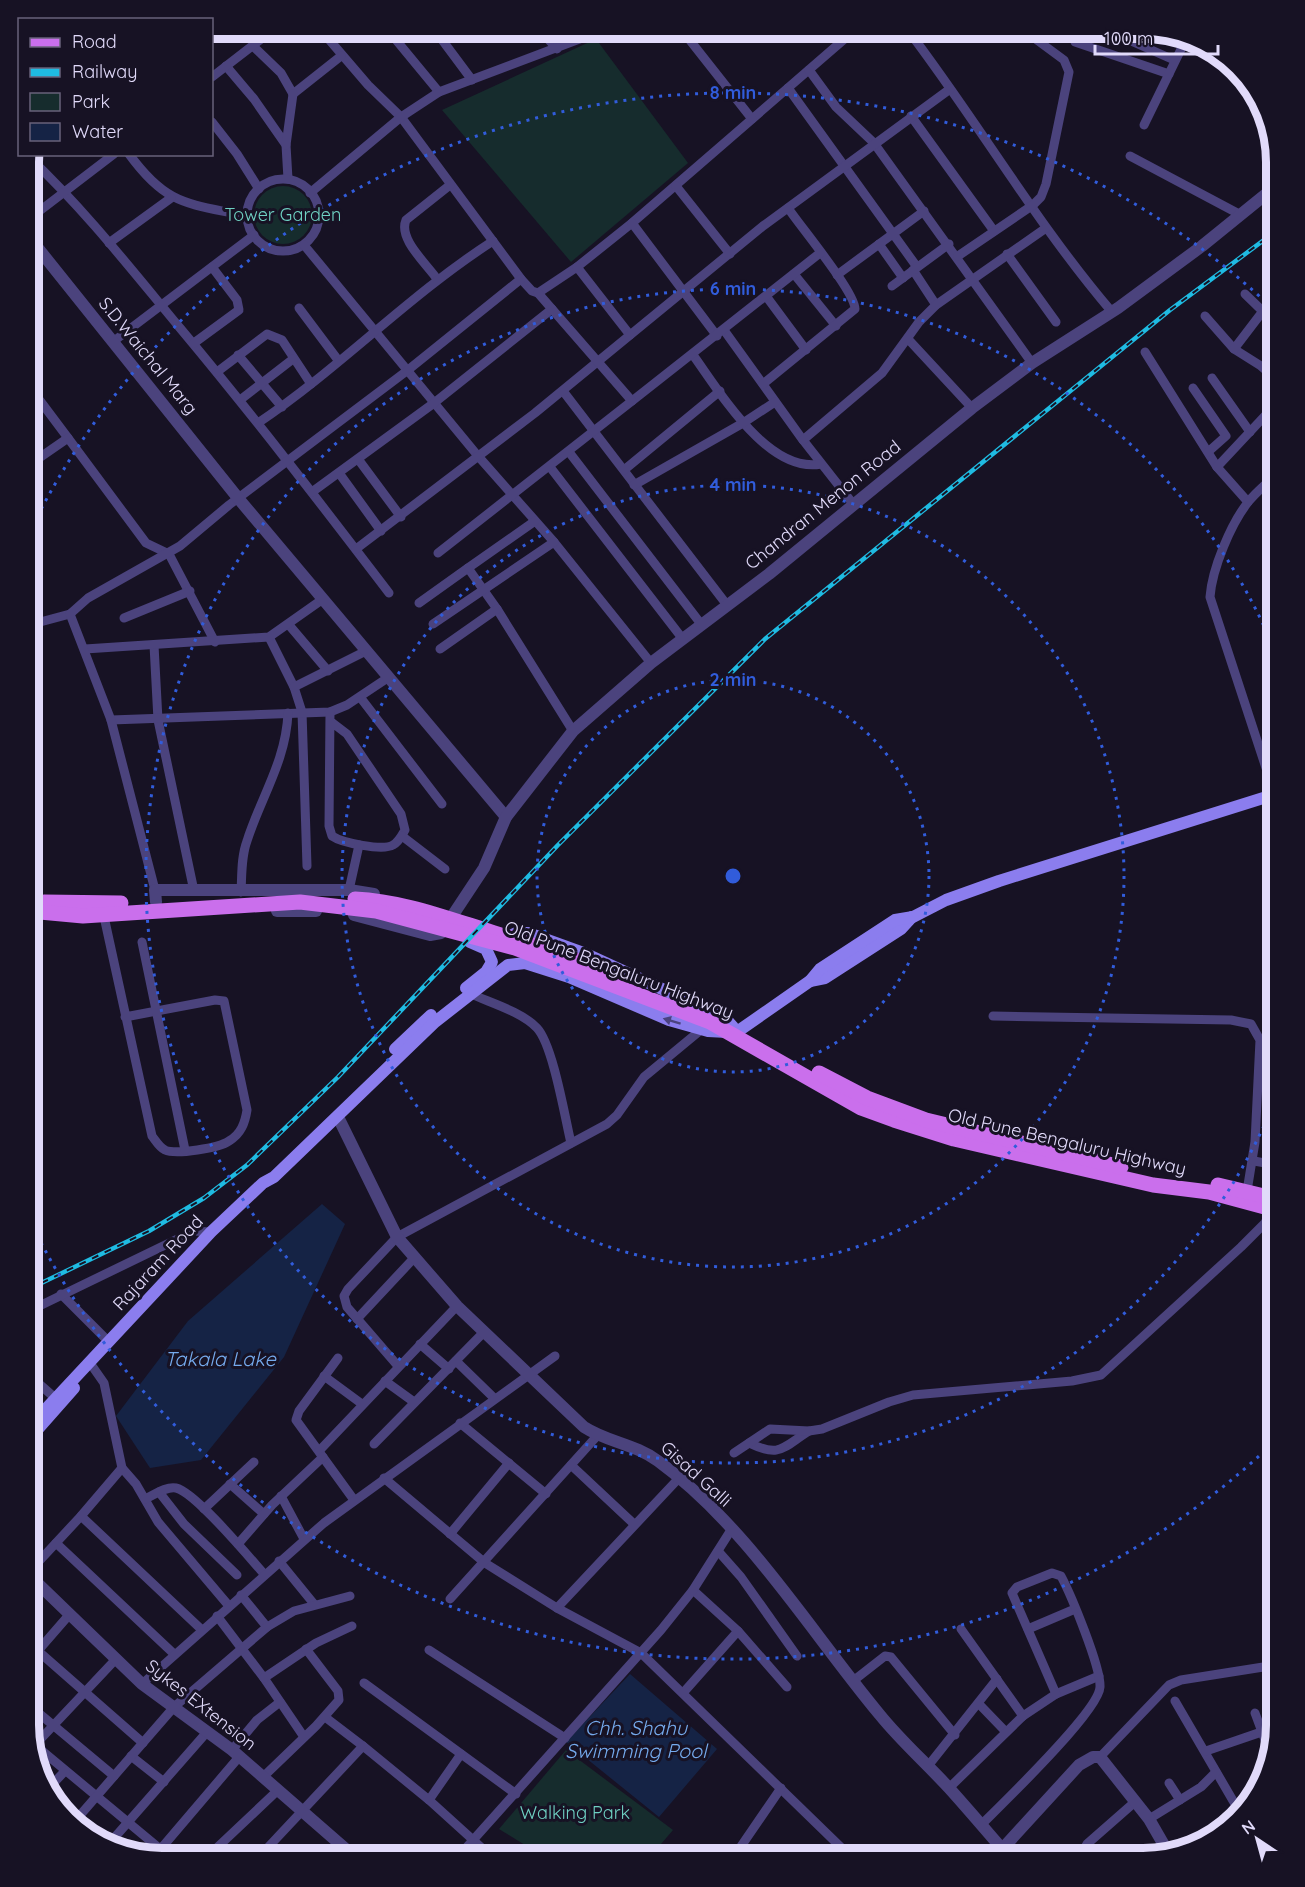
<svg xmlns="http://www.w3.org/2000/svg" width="1305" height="1887" font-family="Quicksand,sans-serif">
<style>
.green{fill:#162c2d}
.water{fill:#152345}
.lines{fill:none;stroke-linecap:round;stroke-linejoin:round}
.minor{stroke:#4b437d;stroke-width:9}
.tertiary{stroke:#4b437d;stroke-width:12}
.secondary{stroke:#8b7dee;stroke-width:12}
.primary{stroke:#ca6fec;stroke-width:15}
.rail-casing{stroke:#1fbbe2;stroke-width:4.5}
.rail{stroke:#171224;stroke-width:2;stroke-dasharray:7;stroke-linecap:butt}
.oneway{fill:#4b427f}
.ring{fill:none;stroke:#315cdb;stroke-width:3;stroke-dasharray:3 6}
.labels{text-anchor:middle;stroke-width:6;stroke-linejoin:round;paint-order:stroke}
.park-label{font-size:18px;fill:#6fd1c3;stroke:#171224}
.street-label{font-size:18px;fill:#e1dafa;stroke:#171224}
.water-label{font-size:20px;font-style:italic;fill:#75aaed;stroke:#171224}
.rim{fill:none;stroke:#e1dafa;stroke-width:8}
.centre{fill:#315cdb;stroke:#171224;stroke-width:3}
.ring-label{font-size:18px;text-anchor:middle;font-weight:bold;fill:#315cdb;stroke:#171224;stroke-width:6;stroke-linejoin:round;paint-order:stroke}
</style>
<rect width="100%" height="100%" fill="#171224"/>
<g class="green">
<path d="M596 39 688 163 571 262 442 110Z"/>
<circle cx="283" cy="215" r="29"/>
<path d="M566 1750 673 1830 649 1858H546L499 1829Z"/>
</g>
<g class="water">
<path d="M322 1204 345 1224 284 1357 201 1460 150 1468 116 1416 188 1321Z"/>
<path d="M630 1674 717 1749 659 1817 566 1742Z"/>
</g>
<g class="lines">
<g class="minor">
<path d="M320 29 368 85 401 117 521 279 532 291 538 293 577 267 632 223 856 29"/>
<path d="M387 29 439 92"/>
<path d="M434 29 472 80"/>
<path d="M539 29 557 49"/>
<path d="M681 29 752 119"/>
<path d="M907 29C978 122 1036 223 1112 312"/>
<path d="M1104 29 1174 60"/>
<path d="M329 39 344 29"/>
<path d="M1075 42 1169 74"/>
<path d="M1043 43 1050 29"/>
<path d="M253 46 281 73 293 94 341 56"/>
<path d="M226 66 254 99 286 145 288 179"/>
<path d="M809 70 836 107 874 143 1032 363"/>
<path d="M212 77 274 29"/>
<path d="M788 88 917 267"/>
<path d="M911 116 994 231"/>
<path d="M212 122 237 154 259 189"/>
<path d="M1144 125 1186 39"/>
<path d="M286 145 293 94"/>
<path d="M129 154C167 206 187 203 246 216"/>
<path d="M1130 156 1241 215"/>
<path d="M29 157C84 209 131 269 180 328 252 414 321 504 389 593"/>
<circle cx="283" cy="215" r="36"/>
<path d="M676 186 730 254"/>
<path d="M310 193 401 117 439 92 606 29"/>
<path d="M29 219 114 154"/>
<path d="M632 223 717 336"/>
<path d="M109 243 171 198"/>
<path d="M879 244 903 278"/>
<path d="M304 245 478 456 554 542 651 663"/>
<path d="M1007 254 1056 322"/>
<path d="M958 256 1033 205 1041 197 1046 184 1069 72 1064 60 1022 29"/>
<path d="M1269 260 1276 267"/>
<path d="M577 267 630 335"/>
<path d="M913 270 936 305"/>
<path d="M794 274 836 326"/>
<path d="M837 275 924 211"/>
<path d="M437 279C426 263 398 239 406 220L450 185"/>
<path d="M892 286 949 244"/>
<path d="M1245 294 1276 324"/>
<path d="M766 296 806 350"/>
<path d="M299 308 338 360"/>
<path d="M1205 316 1234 349 1261 366 1276 379"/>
<path d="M724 330 803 440 854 505"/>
<path d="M908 339 972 408"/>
<path d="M114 341 254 235"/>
<path d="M194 343 239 310 237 300 212 267"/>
<path d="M1234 349 1263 311"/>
<path d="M1145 352 1217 467"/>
<path d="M238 355 282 407"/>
<path d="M693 355C720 392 768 474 821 464"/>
<path d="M217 372 267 334 282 340 311 384"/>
<path d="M1212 378 1250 432"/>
<path d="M763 384 855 309C855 292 800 226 788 208"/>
<path d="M29 386 68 438"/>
<path d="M1193 388 1226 436 1208 452"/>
<path d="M563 391 727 605"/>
<path d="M240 400 293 359"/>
<path d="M632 401 820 253"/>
<path d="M258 423C340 368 409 295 493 241"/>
<path d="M803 440 882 373 919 322 936 305 1046 228"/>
<path d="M569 452 701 624"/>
<path d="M358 459 401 517"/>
<path d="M29 465 68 438 146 543 169 554 215 642"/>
<path d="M550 467 682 638"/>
<path d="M624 470 720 391"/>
<path d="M339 473 381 531"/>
<path d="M634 485 743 423 775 402"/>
<path d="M312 492 434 403 552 309"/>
<path d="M1248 502 1217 467 1276 404"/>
<path d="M535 521 468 568 497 609 573 731"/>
<path d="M356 549 535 413 763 226 950 89"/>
<path d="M438 553 632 401 538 293"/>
<path d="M29 564 35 561"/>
<path d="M419 603 468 568"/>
<path d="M124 618 190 591"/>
<path d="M433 624 554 542"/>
<path d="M29 625 70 614"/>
<path d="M289 625 328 671"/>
<path d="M269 637 294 687 302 712 307 866"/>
<path d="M154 645 158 720 194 891"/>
<path d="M85 649 269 637 323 599"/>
<path d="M440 649 497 609"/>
<path d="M294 687 366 651"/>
<path d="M360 697 442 804"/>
<path d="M111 720 330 712 347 705 389 677"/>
<path d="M330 721 347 734 401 814 405 830C402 835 399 842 393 845 383 851 342 843 332 836L329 826 330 712"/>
<path d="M1268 795V774L1210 597C1212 569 1231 523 1249 501 1257 491 1268 483 1276 474"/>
<path d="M402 836 445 869"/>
<path d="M155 890 111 720 70 614 88 598 180 546 229 505 408 370 521 279"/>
<path d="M349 890 359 845"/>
<path d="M241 892C242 875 241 857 247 841 261 797 286 761 288 713"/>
<path d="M103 912 152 1136C156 1141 159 1147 165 1150 176 1155 219 1148 229 1141 241 1134 245 1123 247 1110L224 1001 215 1000 125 1017"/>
<path d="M142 942 185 1150"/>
<path d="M471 994C491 1003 522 1012 537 1028 553 1045 565 1118 571 1143"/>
<path d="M993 1016 1231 1020 1251 1024 1260 1040 1255 1142 1247 1191"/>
<path d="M1254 1161 1276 1165"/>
<path d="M61 1294 109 1342"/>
<path d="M29 1311 194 1231 211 1232"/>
<path d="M357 1319 414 1258"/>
<path d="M420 1344 449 1369"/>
<path d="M338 1358 299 1411 296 1420 354 1500"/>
<path d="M456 1361 494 1398"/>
<path d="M398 1366 347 1307 344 1296 348 1289 397 1237 607 1124 617 1115 644 1077 702 1029"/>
<path d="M29 1375 54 1397"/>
<path d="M324 1376 362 1404"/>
<path d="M385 1381 414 1402"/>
<path d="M460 1423 546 1494"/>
<path d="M749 1443C780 1458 782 1448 809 1431"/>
<path d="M374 1444 484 1332"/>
<path d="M319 1451 457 1306"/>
<path d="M734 1453 770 1429 809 1431 822 1429 889 1402 913 1395 1072 1381 1101 1375 1241 1247 1265 1223 1272 1209"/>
<path d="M571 1465 634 1524"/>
<path d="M122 1468 136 1484 158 1522 229 1606"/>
<path d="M384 1478 485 1563 557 1608 641 1653 852 1858"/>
<path d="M230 1484 264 1514"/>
<path d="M159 1492 184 1524 237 1575"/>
<path d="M281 1496 304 1539"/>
<path d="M145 1499C154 1495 166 1486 176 1488 195 1492 249 1557 264 1574"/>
<path d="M204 1509 254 1462"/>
<path d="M81 1516 202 1630"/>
<path d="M450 1534 509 1463"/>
<path d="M56 1543 173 1653"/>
<path d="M238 1544 272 1505 323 1457"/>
<path d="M718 1551 741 1577 797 1656"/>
<path d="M279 1561 314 1604"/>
<path d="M29 1572 81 1516 122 1468 104 1383 90 1363"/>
<path d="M693 1590 738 1631 787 1687"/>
<path d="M241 1595 267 1627"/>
<path d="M450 1599 597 1436"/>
<path d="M557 1608 679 1478"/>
<path d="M217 1616 264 1678 304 1737"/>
<path d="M961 1629 1023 1716"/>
<path d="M1028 1629 1075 1609"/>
<path d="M429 1650 565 1738"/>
<path d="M38 1651 143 1743"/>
<path d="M29 1661 69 1615"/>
<path d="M264 1678 316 1643 352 1626"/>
<path d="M853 1681 885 1656 891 1657 955 1735"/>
<path d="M364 1683 516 1794"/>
<path d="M142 1684 324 1523 555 1356"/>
<path d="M683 1693 738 1631"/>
<path d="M1175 1701 1239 1811"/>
<path d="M979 1704 1006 1732"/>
<path d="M29 1705 114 1776"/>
<path d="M1255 1713 1268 1748"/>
<path d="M325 1717 363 1746"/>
<path d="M35 1745 171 1858"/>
<path d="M34 1746 116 1659"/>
<path d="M232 1750 257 1720 280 1702"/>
<path d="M1206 1751 1276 1727"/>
<path d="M131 1756 164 1782"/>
<path d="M1100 1757 1169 1685 1181 1680 1276 1665"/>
<path d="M928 1766 997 1679"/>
<path d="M263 1777 316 1726 339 1700 338 1691 306 1649"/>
<path d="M1169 1783 1180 1800"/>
<path d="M949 1788 1023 1716 1056 1694 1099 1676"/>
<path d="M46 1791 65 1771"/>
<path d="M429 1800 461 1754"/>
<path d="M1149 1819 1201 1787 1216 1772"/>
<path d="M75 1821 174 1707 267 1627 294 1611 350 1596"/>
<path d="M981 1825C1002 1804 1099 1711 1100 1687 1101 1667 1071 1595 1061 1576L1052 1573 1017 1587 1012 1593 1056 1694"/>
<path d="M108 1845 207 1732"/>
<path d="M153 1858 239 1757"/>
<path d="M206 1858 277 1791"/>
<path d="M258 1858 363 1746 429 1800 493 1858"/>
<path d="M457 1858 661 1630 693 1590 731 1530"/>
<path d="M733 1858 781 1788"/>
<path d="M1086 1858 1084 1849 1087 1844 1136 1801"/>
</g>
<g class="tertiary">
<path d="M29 237 238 498 506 817"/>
<path d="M156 902 155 890H349L374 894"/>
<path d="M277 911H316"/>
<path d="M354 915 430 935 441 933 484 868 506 817 573 731 651 663 769 574 972 408 1032 363 1118 308 1202 246 1276 186"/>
<path d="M338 1117 397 1237 457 1306 584 1427C607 1442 635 1444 658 1461 747 1526 810 1631 880 1715 901 1741 926 1763 949 1788 967 1808 985 1829 1003 1850"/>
<path d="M29 1575 142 1684 232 1750 356 1858"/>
<path d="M994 1858 1079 1765 1093 1757H1100L1149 1819 1168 1852"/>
</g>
<g class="secondary">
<path d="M505 939 516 933H528L586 954 725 1018 733 1027"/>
<path d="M810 981 825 978 901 929 912 917"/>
<path d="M466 988 486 972 492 962 486 949 470 942"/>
<path d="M734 1034 810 981 820 969 895 920 913 917 946 900 999 881 1276 794"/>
<path d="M395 1049 431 1015"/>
<path d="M29 1427 211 1232 263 1183 274 1177 435 1022 508 965 525 963 569 977 669 1020 708 1031 727 1032"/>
<path d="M29 1439 74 1388"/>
</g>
<g class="primary">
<path d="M355 899C394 901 429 912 466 924 513 939 559 952 605 972"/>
<path d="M44 902 121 903"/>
<path d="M29 911 83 916 300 902 376 911 515 948 710 1022 861 1108 894 1120 954 1139 1153 1185 1209 1192 1276 1210"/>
<path d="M819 1073 867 1098 926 1120 1121 1167"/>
<path d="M1218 1185 1276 1199"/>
</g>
<defs>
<path id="rail" d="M29 1289 149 1231 204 1198 247 1165 338 1077 558 845 765 639 1170 310 1276 231"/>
</defs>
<use href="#rail" class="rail-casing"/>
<use href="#rail" class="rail"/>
</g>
<defs><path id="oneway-solid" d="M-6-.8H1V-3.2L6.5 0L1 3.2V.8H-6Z" transform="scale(1.5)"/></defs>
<use class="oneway" href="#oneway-solid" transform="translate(672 1021) rotate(-163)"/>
<g class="ring">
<circle cx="733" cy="876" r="196"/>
<circle cx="733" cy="876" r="391"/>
<path d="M1275 1101A587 587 0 1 1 1275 651"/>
<path d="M1272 1444A783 783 0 0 1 29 1219M29 533A783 783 0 0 1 1272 308"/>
</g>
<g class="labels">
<g class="park-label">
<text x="283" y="221">Tower Garden</text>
<text x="575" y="1819">Walking Park</text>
</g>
<g class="street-label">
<text transform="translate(148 356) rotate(51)" y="6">S.D.Waichal Marg</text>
<text transform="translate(823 505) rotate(-39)" y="6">Chandran Menon Road</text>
<text transform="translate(619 970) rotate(21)" y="6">Old Pune Bengaluru Highway</text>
<text transform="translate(1067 1142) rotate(13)" y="6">Old Pune Bengaluru Highway</text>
<text transform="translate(158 1263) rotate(-47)" y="6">Rajaram Road</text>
<text transform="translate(696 1474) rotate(42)" y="6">Gisad Galli</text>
<text transform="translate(201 1705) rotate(38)" y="6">Sykes EXtension</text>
</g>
<g class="water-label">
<text x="220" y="1366">Takala Lake</text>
<text x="636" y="1735">Chh. Shahu<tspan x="636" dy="23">Swimming Pool</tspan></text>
</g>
</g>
<path d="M0 0H1305V1887H0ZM162 39H1143A123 123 0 0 1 1266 162V1725A123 123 0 0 1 1143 1848H162A123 123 0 0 1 39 1725V162A123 123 0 0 1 162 39Z" fill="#171224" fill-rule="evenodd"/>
<path class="rim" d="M162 39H1143A123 123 0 0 1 1266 162V1725A123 123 0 0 1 1143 1848H162A123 123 0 0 1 39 1725V162A123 123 0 0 1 162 39Z"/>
<circle cx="733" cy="876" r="9" class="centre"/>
<g class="ring-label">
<text x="733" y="99">8 min</text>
<text x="733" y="295">6 min</text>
<text x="733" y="491">4 min</text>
<text x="733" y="686">2 min</text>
</g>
<rect x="18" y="18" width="195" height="138" fill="#171224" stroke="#68627a" stroke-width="1.5"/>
<rect x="30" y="38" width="30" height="9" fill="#ca6fec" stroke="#68627a" stroke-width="1.5"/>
<text x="72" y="48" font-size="18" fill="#e1dafa">Road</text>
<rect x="30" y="68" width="30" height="9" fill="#1fbbe2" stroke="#68627a" stroke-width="1.5"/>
<text x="72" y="78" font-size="18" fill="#e1dafa">Railway</text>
<rect x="30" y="93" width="30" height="18" fill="#162c2d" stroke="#68627a" stroke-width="1.5"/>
<text x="72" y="108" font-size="18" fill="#e1dafa">Park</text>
<rect x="30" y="123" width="30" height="18" fill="#152345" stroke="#68627a" stroke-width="1.5"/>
<text x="72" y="138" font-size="18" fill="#e1dafa">Water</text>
<g transform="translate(1257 1839) rotate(324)" stroke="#171224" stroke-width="4.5" paint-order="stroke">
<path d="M0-4.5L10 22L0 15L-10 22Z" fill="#e1dafa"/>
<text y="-9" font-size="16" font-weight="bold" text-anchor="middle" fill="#e1dafa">N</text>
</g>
<path d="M1095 45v9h123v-9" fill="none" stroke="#e1dafa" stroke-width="3"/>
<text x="1104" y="45" font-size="18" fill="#e1dafa" stroke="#171224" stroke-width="4.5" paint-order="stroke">100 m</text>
</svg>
